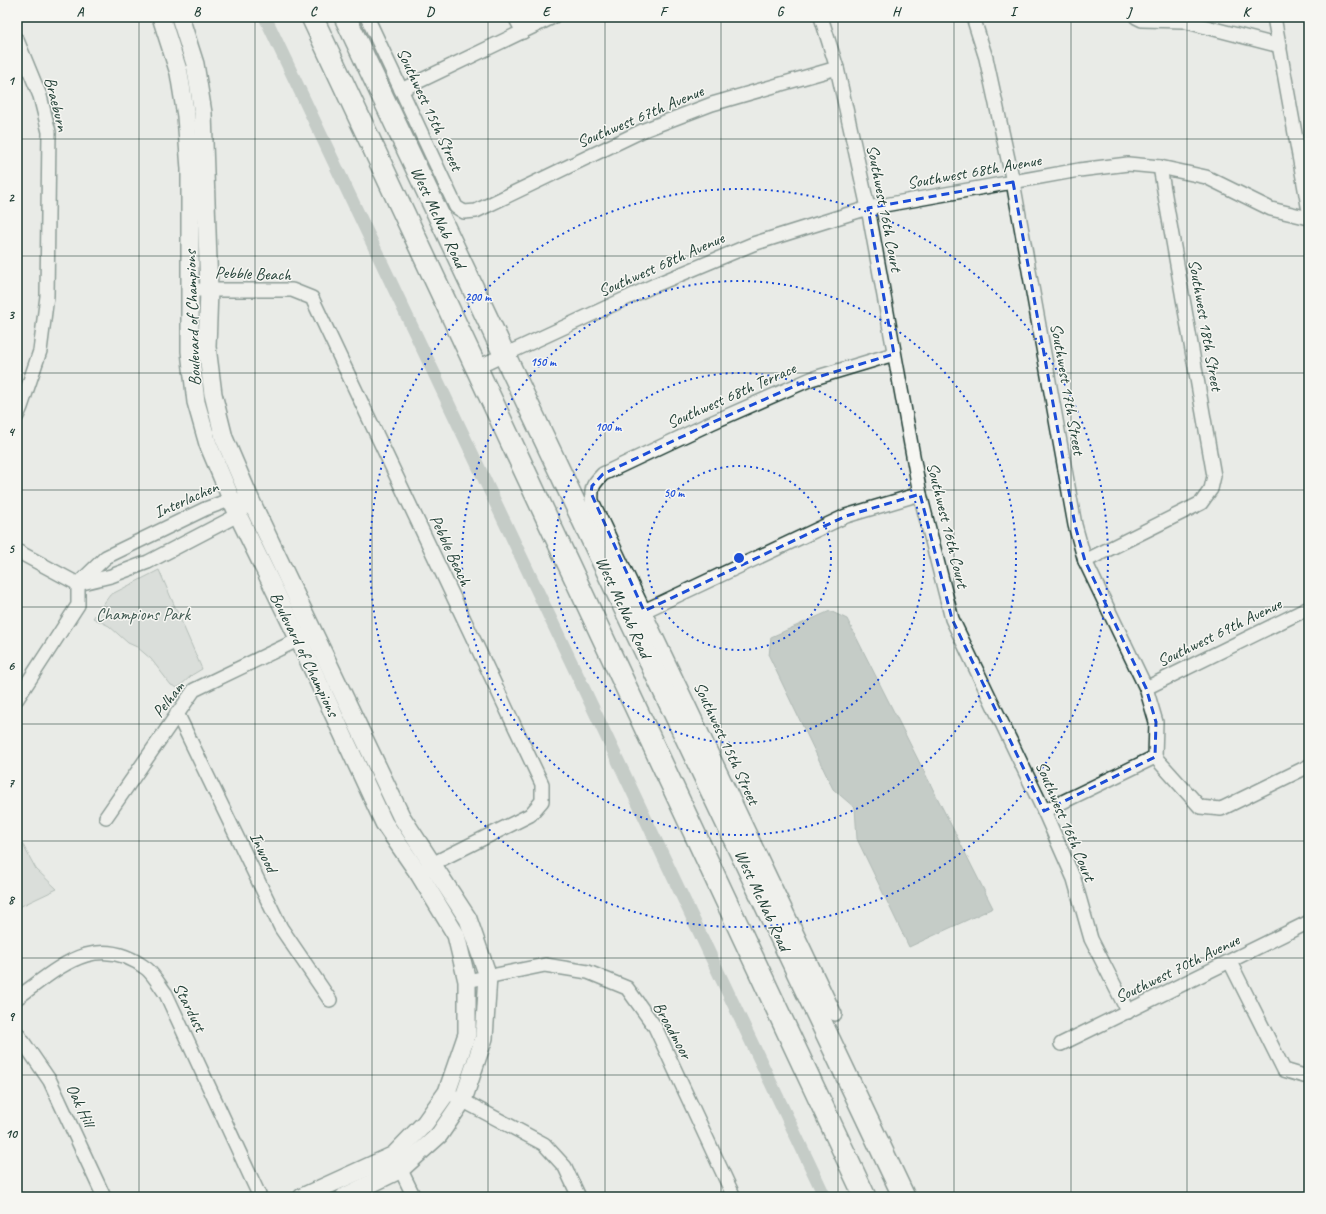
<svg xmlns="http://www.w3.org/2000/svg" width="1326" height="1214" font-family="Caveat,sans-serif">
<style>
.green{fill:#c7cec9;stroke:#73867e}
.water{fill:#99a6a0;stroke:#687c75}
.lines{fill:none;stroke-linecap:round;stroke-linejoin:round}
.canal{stroke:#99a6a0;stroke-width:13}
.minor-casing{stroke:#1f3d34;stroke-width:16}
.tertiary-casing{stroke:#1f3d34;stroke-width:20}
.primary-casing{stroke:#1f3d34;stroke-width:24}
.minor{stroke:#f6f6f2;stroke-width:13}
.tertiary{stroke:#f6f6f2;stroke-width:17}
.primary{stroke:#f6f6f2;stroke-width:21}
.marked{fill:none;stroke:#1d4ed8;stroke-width:3;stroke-dasharray:8 5;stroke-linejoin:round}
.grid{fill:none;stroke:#1f3d34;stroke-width:1;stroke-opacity:0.55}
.ring{fill:none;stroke:#1d4ed8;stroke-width:2;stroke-dasharray:2 4}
.labels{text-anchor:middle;stroke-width:3;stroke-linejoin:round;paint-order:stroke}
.street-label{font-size:17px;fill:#1f3d34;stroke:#f6f6f2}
.park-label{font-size:17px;fill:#415a52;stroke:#f6f6f2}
.centre{fill:#1d4ed8;stroke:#f6f6f2;stroke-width:2}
.ring-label{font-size:12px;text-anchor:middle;font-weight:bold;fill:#1d4ed8;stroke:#f6f6f2;stroke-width:3;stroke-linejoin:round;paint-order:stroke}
.neatline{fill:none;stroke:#1f3d34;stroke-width:1.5}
.grid-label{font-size:13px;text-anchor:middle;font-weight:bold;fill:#1f3d34}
</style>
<rect width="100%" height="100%" fill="#e9ebe7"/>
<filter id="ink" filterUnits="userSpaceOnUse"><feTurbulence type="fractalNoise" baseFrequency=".025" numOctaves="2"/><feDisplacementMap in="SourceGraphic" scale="8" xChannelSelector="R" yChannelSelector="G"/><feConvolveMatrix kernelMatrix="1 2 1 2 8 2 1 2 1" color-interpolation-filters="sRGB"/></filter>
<g filter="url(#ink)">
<g class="green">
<path d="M159 570 202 669 192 675 178 688 171 685 151 659 137 647 128 643 109 626 93 618 110 595Z"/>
<path d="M17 834 36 869 57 889 17 908Z"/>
</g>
<path class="water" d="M830 611 847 619 993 908 909 947 857 839 855 808 833 789 769 656 771 637Z"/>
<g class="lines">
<path class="canal" d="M265 17 825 1197"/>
<defs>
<g id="minor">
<path d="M367 17 456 207 464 212 476 211 644 130 712 104 837 68"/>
<path d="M515 17 523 32"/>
<path d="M821 17 837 68 868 208 920 494 952 619 1044 811 1074 879 1091 939 1128 1012"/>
<path d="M973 17 986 58 1013 182 1075 525 1085 561 1146 688 1156 722 1155 757"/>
<path d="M1136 17 1142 20 1183 21 1280 46"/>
<path d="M1274 17 1309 211"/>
<path d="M17 40 40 96 49 132 47 296 40 351 21 407 17 416"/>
<path d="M401 90 553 17"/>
<path d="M190 290H292L312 298 542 784V801L530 815 432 864 426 869"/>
<path d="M476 368 655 285 753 244 868 208 1079 170 1128 164 1160 167 1206 177 1271 209 1309 218"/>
<path d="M17 551 78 584"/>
<path d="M1085 561 1201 503 1211 489 1214 476 1160 167"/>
<path d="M78 584 111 576 148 562 238 515 244 508"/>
<path d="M644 611 846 516 920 494"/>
<path d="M1146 688 1309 608"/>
<path d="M17 699 78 605V584L106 557 205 509 232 499 240 500"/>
<path d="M177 713 281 928 330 1000"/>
<path d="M1155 757 1200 807 1221 809 1309 766"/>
<path d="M1044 811 1155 757"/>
<path d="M106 817 194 690 306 636"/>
<path d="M1230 962 1284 1070 1304 1076 1309 1074"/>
<path d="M467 981 545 965 588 972 627 988 655 1027 734 1197"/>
<path d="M17 998C59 968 96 930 147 969 154 975 160 986 166 994L260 1197"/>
<path d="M835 1014 592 501C591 487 593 484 603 474L711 423 811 379 894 354"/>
<path d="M17 1033 50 1081 104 1197"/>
<path d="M1061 1044 1309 922"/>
<path d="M456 1097 544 1144 565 1167 579 1197"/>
<path d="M397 1162 414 1197"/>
</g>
<g id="tertiary">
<path d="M161 17 179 73 186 116 190 169V351L196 402 208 444 238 515 299 640 384 823 419 874 456 935 467 981V1034L447 1092 425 1123 394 1155 302 1197"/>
<path d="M180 17 195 64 203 113 209 290 207 347 213 394 224 438 251 501 401 816 468 919 488 976 484 1038 463 1100 439 1135 401 1169 344 1197"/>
</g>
<g id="primary">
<path d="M312 17 865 1197"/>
<path d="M345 17 505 356 904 1197"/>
</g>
</defs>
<use href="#minor" class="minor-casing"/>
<use href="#tertiary" class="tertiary-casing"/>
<use href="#primary" class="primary-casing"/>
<use href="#minor" class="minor"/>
<use href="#tertiary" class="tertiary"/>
<use href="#primary" class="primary"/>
</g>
</g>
<path d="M0 0H1326V1214H0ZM1013 182 1075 525 1085 561 1146 688 1156 722 1155 757 1044 811 952 619 920 494 846 516 644 611 591 493 592 486 603 474 711 423 811 379 894 354 868 208Z" fill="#e9ebe7" fill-opacity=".55" fill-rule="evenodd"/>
<path class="marked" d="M1013 182 1075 525 1085 561 1146 688 1156 722 1155 757 1044 811 952 619 920 494 846 516 644 611 591 493 592 486 603 474 711 423 811 379 894 354 868 208Z"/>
<path class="grid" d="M139 17V1197M255 17V1197M372 17V1197M488 17V1197M605 17V1197M721 17V1197M838 17V1197M954 17V1197M1071 17V1197M1187 17V1197M17 139H1309M17 256H1309M17 373H1309M17 490H1309M17 607H1309M17 724H1309M17 841H1309M17 958H1309M17 1075H1309"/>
<g class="ring">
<circle cx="739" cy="558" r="92"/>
<circle cx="739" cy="558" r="185"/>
<circle cx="739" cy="558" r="277"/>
<circle cx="739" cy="558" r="369"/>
</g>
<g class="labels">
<g class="street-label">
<text transform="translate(57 104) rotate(76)" y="6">Braeburn</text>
<text transform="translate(430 109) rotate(65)" y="6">Southwest 15th Street</text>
<text transform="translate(640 116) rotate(-23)" y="6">Southwest 67th Avenue</text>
<text transform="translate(974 171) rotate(-10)" y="6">Southwest 68th Avenue</text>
<text transform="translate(885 208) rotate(79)" y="6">Southwest 16th Court</text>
<text transform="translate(439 217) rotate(65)" y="6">West McNab Road</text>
<text transform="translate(661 264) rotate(-24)" y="6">Southwest 68th Avenue</text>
<text transform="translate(253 273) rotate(2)" y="6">Pebble Beach</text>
<text transform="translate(192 318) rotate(-92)" y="6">Boulevard of Champions</text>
<text transform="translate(1206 325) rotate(80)" y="6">Southwest 18th Street</text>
<text transform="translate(1068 389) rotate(80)" y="6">Southwest 17th Street</text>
<text transform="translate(731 395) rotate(-24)" y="6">Southwest 68th Terrace</text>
<text transform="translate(186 499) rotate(-24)" y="6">Interlachen</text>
<text transform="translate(948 525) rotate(76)" y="6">Southwest 16th Court</text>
<text transform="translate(451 550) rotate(65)" y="6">Pebble Beach</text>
<text transform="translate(624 607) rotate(65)" y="6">West McNab Road</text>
<text transform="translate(1219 632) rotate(-26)" y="6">Southwest 69th Avenue</text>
<text transform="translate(305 654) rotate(64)" y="6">Boulevard of Champions</text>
<text transform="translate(168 699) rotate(-52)" y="6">Pelham</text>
<text transform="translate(727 743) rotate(65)" y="6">Southwest 15th Street</text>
<text transform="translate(1066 821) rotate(67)" y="6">Southwest 16th Court</text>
<text transform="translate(264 852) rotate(64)" y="6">Inwood</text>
<text transform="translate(763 900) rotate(65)" y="6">West McNab Road</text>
<text transform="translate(1177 968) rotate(-26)" y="6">Southwest 70th Avenue</text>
<text transform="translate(190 1007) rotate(63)" y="6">Stardust</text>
<text transform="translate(673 1030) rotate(61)" y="6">Broadmoor</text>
<text transform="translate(81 1105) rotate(65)" y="6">Oak Hill</text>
</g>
<g class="park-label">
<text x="143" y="620">Champions Park</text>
</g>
</g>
<circle cx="739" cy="558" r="6" class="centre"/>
<g class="ring-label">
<text x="478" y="301">200 m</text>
<text x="543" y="366">150 m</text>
<text x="608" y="431">100 m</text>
<text x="674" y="497">50 m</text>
</g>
<rect width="1326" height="1214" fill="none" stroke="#f6f6f2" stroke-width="44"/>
<rect x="22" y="22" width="1282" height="1170" class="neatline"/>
<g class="grid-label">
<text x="80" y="16">A</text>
<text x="197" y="16">B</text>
<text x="313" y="16">C</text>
<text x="430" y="16">D</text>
<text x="546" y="16">E</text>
<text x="663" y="16">F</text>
<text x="780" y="16">G</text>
<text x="896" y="16">H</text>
<text x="1013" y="16">I</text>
<text x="1129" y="16">J</text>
<text x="1246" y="16">K</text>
<text x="11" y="85">1</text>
<text x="11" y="202">2</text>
<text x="11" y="319">3</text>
<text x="11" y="436">4</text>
<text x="11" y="553">5</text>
<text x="11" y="670">6</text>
<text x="11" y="787">7</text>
<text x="11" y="904">8</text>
<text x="11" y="1021">9</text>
<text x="11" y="1138">10</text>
</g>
</svg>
